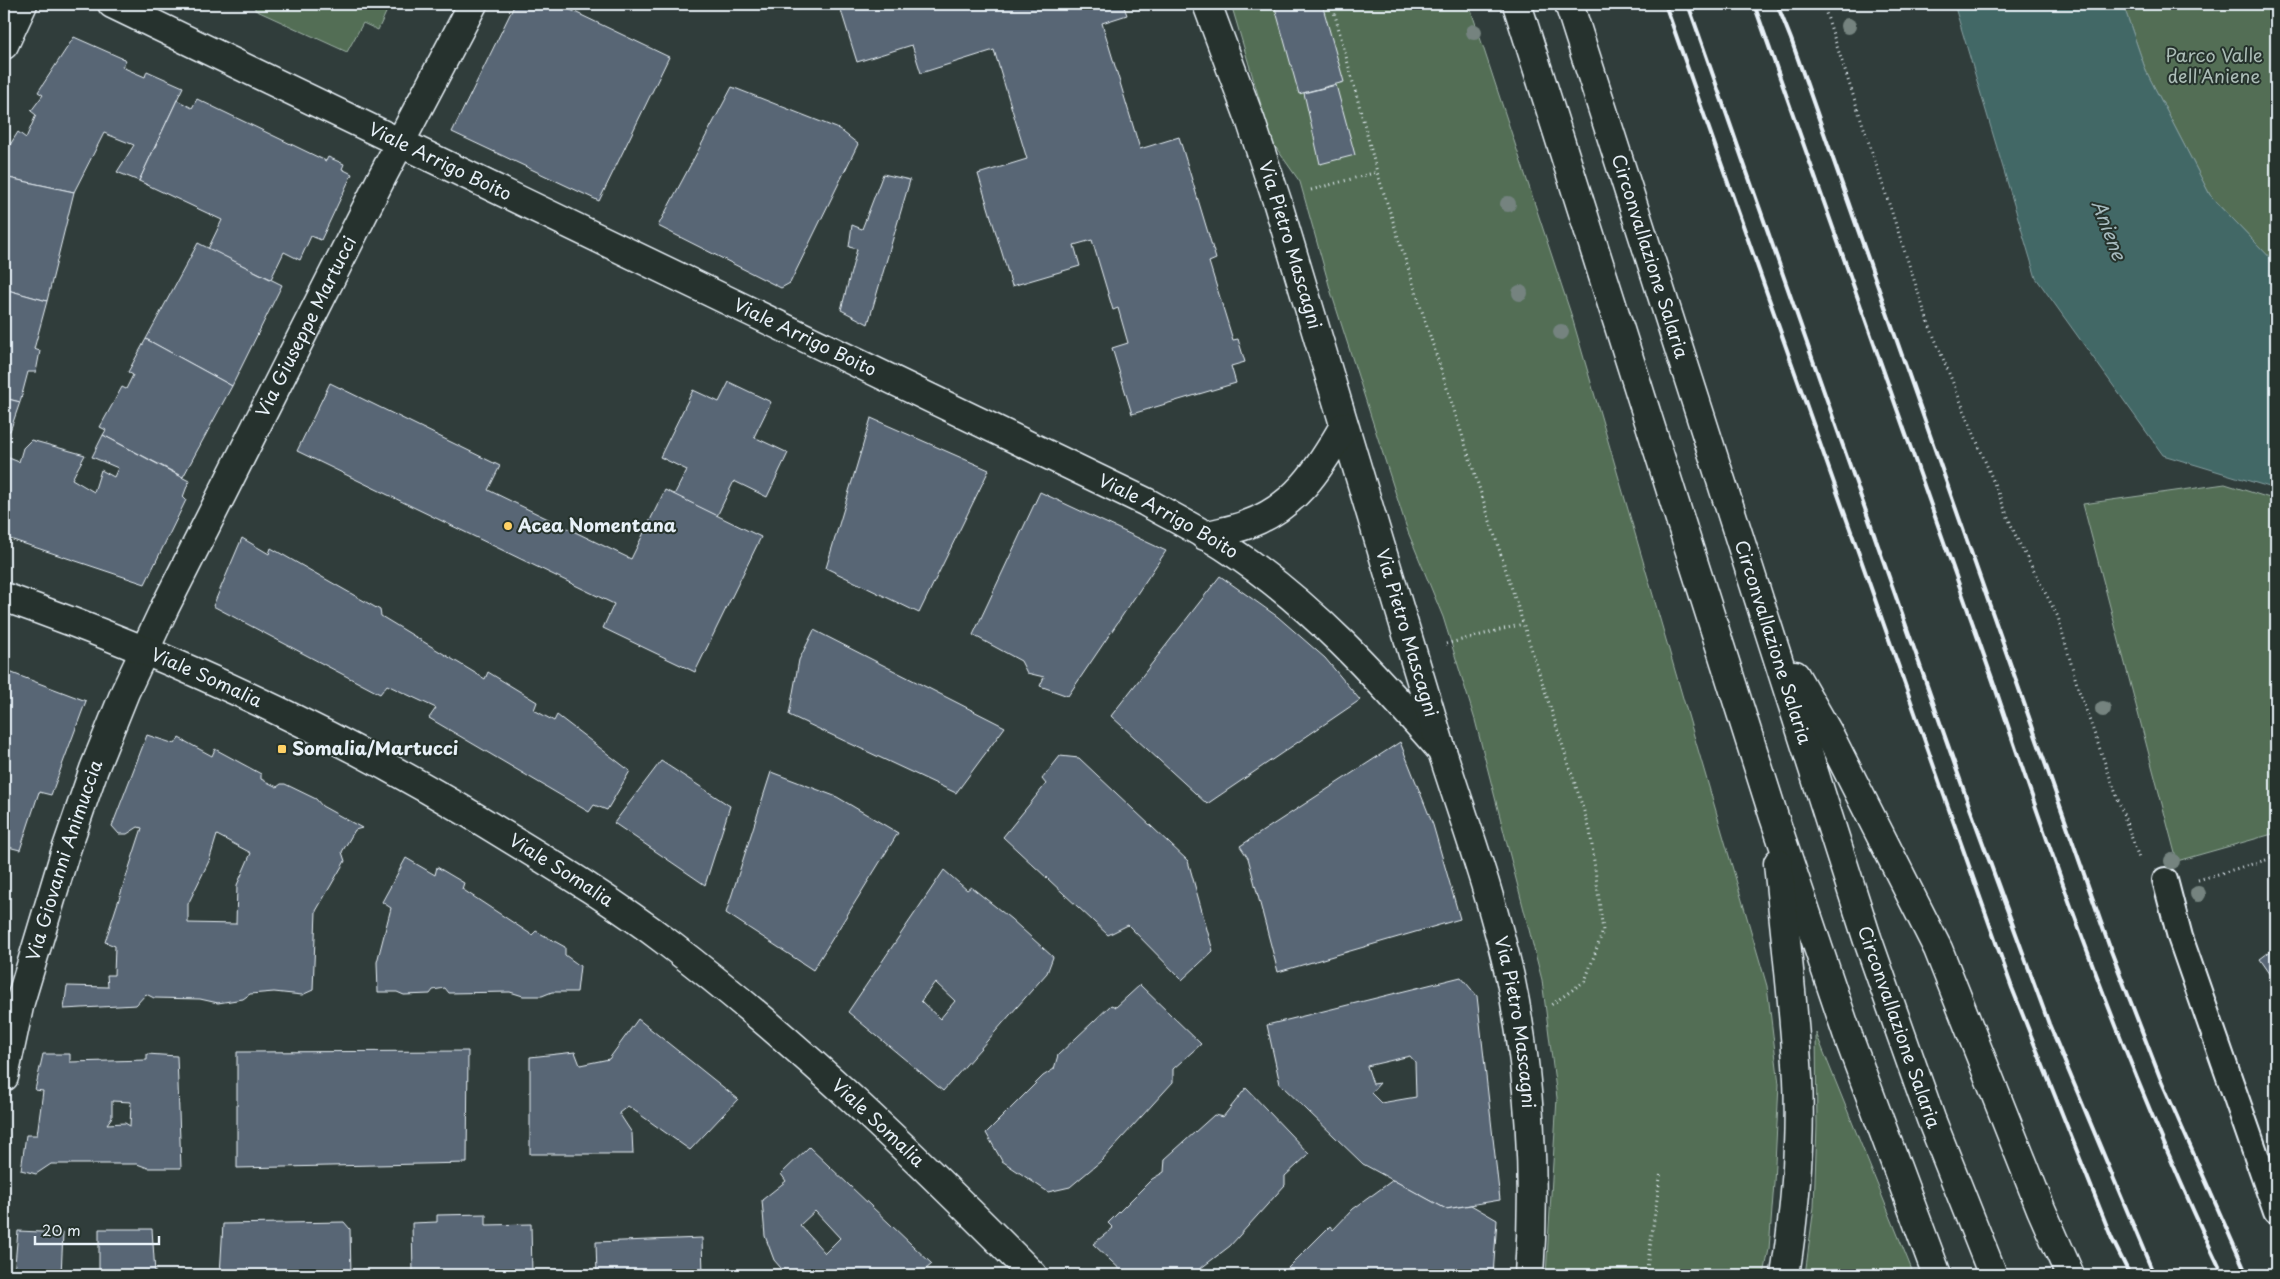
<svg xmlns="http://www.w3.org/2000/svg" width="2280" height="1279" font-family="'Playpen Sans',sans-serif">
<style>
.green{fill:#526e55;stroke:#9db0a6}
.water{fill:#426766;stroke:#849ea0}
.building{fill:#596674;stroke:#e8f1f8;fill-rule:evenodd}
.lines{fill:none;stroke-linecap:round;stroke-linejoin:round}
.service-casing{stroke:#e8f1f8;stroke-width:28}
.minor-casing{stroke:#e8f1f8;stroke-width:31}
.secondary-casing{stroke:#e8f1f8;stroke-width:31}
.trunk-casing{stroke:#e8f1f8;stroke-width:31}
.path{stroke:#e8f1f8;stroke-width:3;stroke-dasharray:1 4;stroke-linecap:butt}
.service{stroke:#26332d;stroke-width:24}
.minor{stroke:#26332d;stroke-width:28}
.secondary{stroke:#26332d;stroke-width:28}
.trunk{stroke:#26332d;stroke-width:28}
.rail{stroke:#e8f1f8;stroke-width:4}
.tree{fill:#74837f}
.poi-dot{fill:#ffd166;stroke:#26332d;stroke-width:2}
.labels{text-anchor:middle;stroke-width:4;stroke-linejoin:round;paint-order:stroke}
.park-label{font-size:18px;fill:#acbdb7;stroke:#26332d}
.street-label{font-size:18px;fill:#e8f1f8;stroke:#26332d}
.poi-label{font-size:18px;font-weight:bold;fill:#e8f1f8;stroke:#26332d;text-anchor:start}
.water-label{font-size:19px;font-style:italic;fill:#a6babe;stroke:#26332d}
</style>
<rect width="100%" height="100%" fill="#303d3b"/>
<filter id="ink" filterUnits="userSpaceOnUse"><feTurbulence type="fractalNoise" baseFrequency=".02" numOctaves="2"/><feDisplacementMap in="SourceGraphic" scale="10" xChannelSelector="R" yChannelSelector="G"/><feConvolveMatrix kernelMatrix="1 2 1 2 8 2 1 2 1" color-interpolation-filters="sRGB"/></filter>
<g filter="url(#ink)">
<g class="green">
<path d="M255 4H390L378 30 363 23 347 52 255 10Z"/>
<path d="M1231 4H1469L1571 314 1767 986 1779 1084 1774 1183 1769 1249 1764 1275H1546L1557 1098 1542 980 1475 720 1443 617 1408 532 1331 292 1300 182 1272 142Z"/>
<path d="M2123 4H2276V264L2210 195 2146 71Z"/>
<path d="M2225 484 2276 500V833L2177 861 2083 504Z"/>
<path d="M1816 1033 1914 1275H1805L1814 1207 1817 1126Z"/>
</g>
<path class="water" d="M1954 4H2123L2146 71 2210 195 2276 264V489L2163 455 2036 278Z"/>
<g class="building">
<path d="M515 4H558L669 57 599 201 452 132Z"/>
<path d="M839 4H1123L1127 15 1102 23 1140 149 1179 137 1216 259 1209 262 1233 340 1238 339 1245 362 1231 366 1236 383 1132 414 1112 348 1128 343 1118 308 1113 310 1092 240 1074 245 1080 266 1012 286 978 174 1027 159 994 50 921 73 912 45 857 62Z"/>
<path d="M1274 4H1322L1344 82 1299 94Z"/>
<path d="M74 37 126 60 122 67 145 77 147 71 183 87 139 181 117 172 134 145 104 133 74 192 4 177 6 172H4V160L8 148 18 132 26 138 36 115 31 111 43 95 38 92Z"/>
<path d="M1336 85 1355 155 1320 164 1304 93Z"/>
<path d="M732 87 839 129 858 144 790 283 781 288 658 226Z"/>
<path d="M197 99 326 161 328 157 344 164 342 169 352 174 321 240 311 236 300 260 284 252 271 279 208 249 222 220 139 181 177 100 192 108Z"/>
<path d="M883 174 910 180 868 324 841 310 857 249 849 247 852 225 862 229Z"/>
<path d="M4 177 74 192 47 301 4 289Z"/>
<path d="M198 243 282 285 232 386 146 339Z"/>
<path d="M4 289 47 301 34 349 40 351 36 372H28L20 402 4 398Z"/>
<path d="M146 339 232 386 183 477 103 435 106 430 100 427 122 387 126 389 133 375 128 372Z"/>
<path d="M729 382 771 402 754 437 788 453 767 497 734 481 717 516 674 495 687 470 660 457 693 390 719 402Z"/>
<path d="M330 383 500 466 488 490 631 559 665 490 761 537 695 672 603 628 614 604 297 451Z"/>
<path d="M4 398 20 402 10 431H4Z"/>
<path d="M871 418 989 470 919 613 826 568Z"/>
<path d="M103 435 189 481 183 497 186 500 145 584 4 537V444L8 446 4 456 19 462 23 448 31 440 85 455 72 479 94 492 101 470 114 477 118 468 92 457Z"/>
<path d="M1040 492 1166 551 1068 696 1040 686 1044 677 1027 673 1021 661 973 635Z"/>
<path d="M242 538 269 554 271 548 380 610 381 616 485 679 488 672 537 702 534 710 554 721 557 715 630 771 607 810 594 805 589 812 429 718 436 708 387 685 380 694 213 606Z"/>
<path d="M1220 576 1278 617 1325 658 1360 700 1207 804 1111 716Z"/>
<path d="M814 630 1005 727 956 793 789 715 799 660Z"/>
<path d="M4 670 86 701 51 795 39 792 20 850 4 846Z"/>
<path d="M147 735 175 744 179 738 212 756 215 749 261 774V779L277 787 281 784H285L316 799 322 806 362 828 355 830 342 852 345 861 316 911 313 990 302 995 274 992 250 994 243 999 218 1003 200 999 154 998 146 994 136 1005 64 1009 67 986 108 987 107 975H114L115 946 105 942 142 828 138 827 127 834H119L112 826ZM217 835 251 853 237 885 236 924 188 923V904L209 861Z"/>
<path d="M1400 742 1433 825 1460 919 1278 972 1248 858 1240 846Z"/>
<path d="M1060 756 1079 758 1188 861 1213 951 1182 980 1128 925 1108 935 1003 837 1046 784 1042 779Z"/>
<path d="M661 761 730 806 705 885 614 823Z"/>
<path d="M771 772 837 797 898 833 813 970 726 913Z"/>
<path d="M406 858 435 875 437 867 464 883 462 889 532 935 536 931 565 947V955L580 966 577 992H552L542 996H523L510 992 449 993 445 988 433 990 430 994 404 995 397 992H378L377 962 391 908 382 902Z"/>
<path d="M944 870 967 890 971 887 1011 919 1053 957 1047 973 943 1091 848 1012ZM935 982 955 1001 940 1019 921 1001Z"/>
<path d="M2276 947V980L2275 981 2260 959Z"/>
<path d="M1461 977 1477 996 1500 1200 1446 1209 1363 1164 1280 1084 1267 1025ZM1410 1056 1415 1062 1416 1097 1381 1103 1371 1093 1380 1083 1373 1084 1367 1066Z"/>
<path d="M1140 985 1201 1044 1173 1069V1082L1101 1161 1070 1187 1048 1192 1002 1161 986 1133 1043 1076 1054 1069 1058 1055 1111 1005 1116 1007Z"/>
<path d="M638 1019 738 1099 690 1150 628 1106 619 1113 632 1133 633 1154H530V1057L575 1052 580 1065 609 1059Z"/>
<path d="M468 1051 467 1163 237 1168V1052Z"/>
<path d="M43 1054H70V1062L147 1060V1054L177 1056 181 1168H148L137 1164H51L36 1174 21 1170 26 1135H37L43 1091 35 1090ZM112 1101 131 1102 130 1126 125 1123 107 1124 112 1117Z"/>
<path d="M1246 1088 1309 1154 1285 1176V1185L1230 1246 1192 1275H1126L1093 1244 1113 1228 1108 1223 1152 1179 1164 1172 1165 1159 1214 1115 1223 1117Z"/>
<path d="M809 1147 932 1264 919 1275H787L774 1260 765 1236 762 1200 786 1181 781 1174ZM815 1211 840 1238 825 1253 800 1225Z"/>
<path d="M1393 1180 1446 1209 1471 1205 1497 1220 1493 1275H1281L1330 1226 1333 1230 1353 1209Z"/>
<path d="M486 1214V1225L531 1224 532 1275H413L412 1223 437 1222V1215Z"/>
<path d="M344 1222 350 1229 351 1275H220L223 1224Z"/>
<path d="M99 1229H152L155 1273 157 1275H99Z"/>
<path d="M18 1231 63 1233 61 1275H14Z"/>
<path d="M702 1238 703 1275H597L596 1242Z"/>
</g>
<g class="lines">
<defs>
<path id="service" d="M2165 880 2180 937 2276 1212"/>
<g id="minor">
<path id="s1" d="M112 4 1146 502C1174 518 1202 532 1228 549 1312 604 1377 677 1442 751"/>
<path id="s2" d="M1207 4 1251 122 1277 201 1442 751C1466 826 1493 900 1510 977 1530 1070 1536 1180 1529 1275"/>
<path d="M4 45 23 4"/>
<path d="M1205 536C1219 532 1233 530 1246 525 1295 508 1320 468 1344 426"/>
<path id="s3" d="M4 1077 20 1002 64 856 94 769 125 692 165 607 382 177 473 4"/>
</g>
<g id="secondary">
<path id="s4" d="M4 597C181 659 352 740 511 839 565 872 618 905 668 943 799 1043 917 1158 1033 1275"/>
</g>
<g id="trunk">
<path d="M1517 4 1774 817 1848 1036 1937 1275"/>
<path id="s5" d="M1569 4 1867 938 1931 1119 1993 1275"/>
<path d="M1795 675 1830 736 1938 949 2041 1209 2070 1275"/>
<path d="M1778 863C1785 935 1794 1007 1798 1079 1801 1144 1795 1210 1785 1275"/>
</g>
</defs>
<use href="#service" class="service-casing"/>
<use href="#minor" class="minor-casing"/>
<use href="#secondary" class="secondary-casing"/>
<use href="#trunk" class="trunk-casing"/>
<g class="path">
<path d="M1332 4 1377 172"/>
<path d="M1823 4 1928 322 2017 539 2058 617 2078 688 2139 858"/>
<path d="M1311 190 1377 172 1590 830 1603 931 1585 981 1551 1005"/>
<path d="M1446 644 1523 624"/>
<path d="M2198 880 2276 857"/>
<path d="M1646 1275 1661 1171"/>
</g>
<use href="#service" class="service"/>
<use href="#minor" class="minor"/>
<use href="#secondary" class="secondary"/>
<use href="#trunk" class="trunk"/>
<g class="rail">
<path d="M1665 4 2012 988 2112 1239 2130 1275"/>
<path d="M1688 4 1970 808 2049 1024 2154 1275"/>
<path d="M1754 4 1993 681C2060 883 2132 1083 2223 1275"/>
<path d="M1777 4 1791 39 2111 951 2161 1080 2247 1275"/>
</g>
</g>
<g class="tree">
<circle cx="1848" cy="26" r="8"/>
<circle cx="1474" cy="32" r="8"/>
<circle cx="1508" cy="204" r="8"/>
<circle cx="1520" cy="293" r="8"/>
<circle cx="1561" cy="332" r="8"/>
<circle cx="2103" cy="709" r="8"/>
<circle cx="2172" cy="861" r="8"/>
<circle cx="2198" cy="894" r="8"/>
</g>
</g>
<g class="poi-dot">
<circle cx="508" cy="526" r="5"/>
<rect x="277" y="744" width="10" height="10" rx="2.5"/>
</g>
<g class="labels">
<g class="park-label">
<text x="2214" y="62">Parco Valle<tspan x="2214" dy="21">dell'Aniene</tspan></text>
</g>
<g class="street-label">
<text dy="6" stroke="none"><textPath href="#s1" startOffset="364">Viale Arrigo Boito</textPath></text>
<text dy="6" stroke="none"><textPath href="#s2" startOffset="255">Via Pietro Mascagni</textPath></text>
<text dy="6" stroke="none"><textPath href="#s5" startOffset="265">Circonvallazione Salaria</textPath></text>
<text dy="6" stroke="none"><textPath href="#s3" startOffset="812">Via Giuseppe Martucci</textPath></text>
<text dy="6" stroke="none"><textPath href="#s1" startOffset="769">Viale Arrigo Boito</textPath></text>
<text dy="6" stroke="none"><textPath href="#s1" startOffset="1174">Viale Arrigo Boito</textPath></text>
<text dy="6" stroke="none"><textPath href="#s2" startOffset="660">Via Pietro Mascagni</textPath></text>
<text dy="6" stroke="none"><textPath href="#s5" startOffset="670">Circonvallazione Salaria</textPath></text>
<text dy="6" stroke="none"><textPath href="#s4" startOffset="218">Viale Somalia</textPath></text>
<text dy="6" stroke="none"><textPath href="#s3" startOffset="225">Via Giovanni Animuccia</textPath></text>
<text dy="6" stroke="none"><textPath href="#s4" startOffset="622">Viale Somalia</textPath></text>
<text dy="6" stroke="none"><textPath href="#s2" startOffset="1065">Via Pietro Mascagni</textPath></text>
<text dy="6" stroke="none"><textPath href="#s5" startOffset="1075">Circonvallazione Salaria</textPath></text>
<text dy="6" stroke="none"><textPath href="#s4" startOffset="1028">Viale Somalia</textPath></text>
</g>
<g class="poi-label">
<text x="518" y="532">Acea Nomentana</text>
<text x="292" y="755">Somalia/Martucci</text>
</g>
<g class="water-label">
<text transform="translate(2109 230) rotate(69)" y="7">Aniene</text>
</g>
</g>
<rect width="2280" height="1279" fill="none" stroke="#26332d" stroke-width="20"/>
<rect x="10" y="10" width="2260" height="1259" fill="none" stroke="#e8f1f8" stroke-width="2" filter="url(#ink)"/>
<path d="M35 1236v8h124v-8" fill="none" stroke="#e8f1f8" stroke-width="2.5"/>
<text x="42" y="1236" font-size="15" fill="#e8f1f8" stroke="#26332d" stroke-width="4" paint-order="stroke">20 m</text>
</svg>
